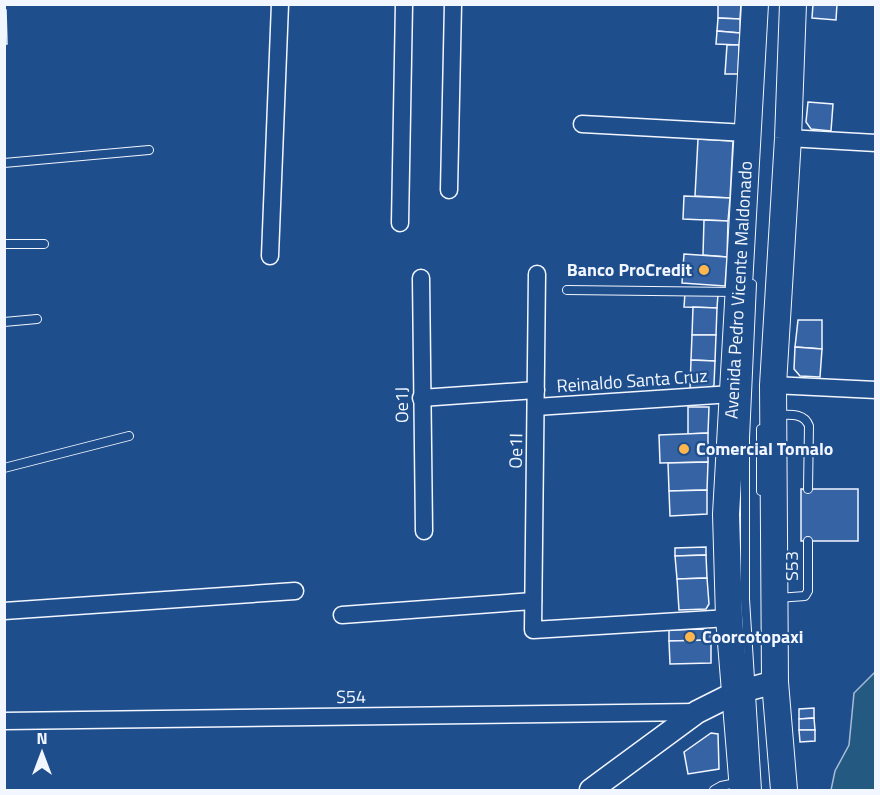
<svg xmlns="http://www.w3.org/2000/svg" width="880" height="795" font-family="'Titillium Web',sans-serif">
<style>
.green{fill:#245a82;stroke:#a8bbd7;stroke-width:1.5}
.building{fill:#3563a3;stroke:#f2f6ff;stroke-width:1.5}
.lines{fill:none;stroke-linecap:round;stroke-linejoin:round}
.lane-casing{stroke:#f2f6ff;stroke-width:10}
.street-casing{stroke:#f2f6ff;stroke-width:19}
.secondary-casing{stroke:#f2f6ff;stroke-width:25}
.primary-casing{stroke:#f2f6ff;stroke-width:28}
.lane{stroke:#1f4e8c;stroke-width:8}
.street{stroke:#1f4e8c;stroke-width:16}
.secondary{stroke:#1f4e8c;stroke-width:22}
.primary{stroke:#1f4e8c;stroke-width:26}
.poi-dot{fill:#ffb74d;stroke:#1f4e8c;stroke-width:2}
.labels{text-anchor:middle;stroke-width:4.5;stroke-linejoin:round;paint-order:stroke}
.poi-label{font-size:18px;font-weight:bold;fill:#f2f6ff;stroke:#1f4e8c;text-anchor:start}
.street-label{font-size:18px;fill:#f2f6ff;stroke:#1f4e8c}
</style>
<rect width="100%" height="100%" fill="#1f4e8c"/>
<path class="green" d="M875 672V790H831L835 771 849 745 854 693Z"/>
<g class="building">
<path d="M718 4H741L740 19 718 18Z"/>
<path d="M813 4H837L836 20 812 18Z"/>
<path d="M4 10H6L7 44H4Z"/>
<path d="M718 18 740 19V33L717 31Z"/>
<path d="M717 31 740 33 739 45 716 44Z"/>
<path d="M727 45H739L738 74H725Z"/>
<path d="M808 102 833 104 831 131 811 129 806 122Z"/>
<path d="M698 139 733 141 730 198 695 196Z"/>
<path d="M684 196 730 198 728 221 683 219Z"/>
<path d="M704 220 728 221 727 257 703 255Z"/>
<path d="M684 254 727 257 725 286 682 283Z"/>
<path d="M685 293 718 294 717 308 684 307Z"/>
<path d="M693 307 717 308 716 335H692Z"/>
<path d="M798 320H822V349L795 347Z"/>
<path d="M692 335H716L715 361 691 360Z"/>
<path d="M795 347 822 349 820 377 800 376 794 369Z"/>
<path d="M691 360 715 361 714 385 711 389H690Z"/>
<path d="M688 407H709L708 433 688 434Z"/>
<path d="M708 433V462L660 463 659 435Z"/>
<path d="M708 462 707 490 669 491 668 463Z"/>
<rect x="801" y="489" width="57" height="52"/>
<path d="M707 490V514L670 516 669 491Z"/>
<path d="M706 547V555L675 556V548Z"/>
<path d="M706 555 707 578 677 579 675 556Z"/>
<path d="M707 578 709 604 706 609 679 610 677 579Z"/>
<path d="M704 629 710 634 711 640 669 641V630Z"/>
<path d="M711 640V663L670 664 669 641Z"/>
<path d="M814 708V718L799 719V709Z"/>
<path d="M814 718 815 730H799V719Z"/>
<path d="M799 730H815V741L800 742Z"/>
<path d="M711 733 718 734 719 769 688 774 684 752Z"/>
</g>
<g class="lines">
<defs>
<g id="lane">
<path d="M4 163 149 150"/>
<path d="M4 244H44"/>
<path d="M752 284 745 438V599L757 790"/>
<path d="M567 290 736 292"/>
<path d="M4 322 37 319"/>
<path d="M776 415C789 415 804 412 809 426L808 489"/>
<path d="M761 429V491"/>
<path d="M4 468 129 436"/>
<path d="M778 598 805 596 808 591V541"/>
<path d="M714 790 721 786 741 782"/>
</g>
<g id="street">
<path d="M582 124 747 133"/>
<path d="M788 138 876 143"/>
<path d="M449 190 453 4"/>
<path d="M400 223 404 4"/>
<path d="M270 256 280 4"/>
<path d="M537 274 533 630 729 618"/>
<path d="M421 278 424 531"/>
<path d="M773 385 876 390"/>
<path d="M421 398 536 390"/>
<path d="M536 407 732 394"/>
<path d="M4 611 295 591"/>
<path d="M342 615 533 601"/>
<path d="M4 721 697 712"/>
</g>
<path id="secondary" d="M591 790 697 712 735 693 775 682"/>
<g id="primary">
<path id="s1" d="M743 790 729 618 726 514 755 4"/>
<path d="M784 790 775 682 773 385 788 138 793 4"/>
</g>
</defs>
<use href="#lane" class="lane-casing"/>
<use href="#street" class="street-casing"/>
<use href="#secondary" class="secondary-casing"/>
<use href="#primary" class="primary-casing"/>
<use href="#lane" class="lane"/>
<use href="#street" class="street"/>
<use href="#secondary" class="secondary"/>
<use href="#primary" class="primary"/>
</g>
<g class="poi-dot">
<circle cx="704" cy="270" r="6"/>
<circle cx="684" cy="449" r="6"/>
<circle cx="690" cy="637" r="6"/>
</g>
<g class="labels">
<g class="poi-label">
<text x="692" y="276" text-anchor="end">Banco ProCredit</text>
<text x="696" y="455">Comercial Tomalo</text>
<text x="702" y="643">Coorcotopaxi</text>
</g>
<g class="street-label">
<text dy="6" stroke="none"><textPath href="#s1" startOffset="501">Avenida Pedro Vicente Maldonado</textPath></text>
<text transform="translate(632 381) rotate(-4)" y="6">Reinaldo Santa Cruz</text>
<text transform="translate(402 405) rotate(-91)" y="6">Oe1J</text>
<text transform="translate(516 451) rotate(-89)" y="6">Oe1I</text>
<text transform="translate(792 566) rotate(-90)" y="6">S53</text>
<text transform="translate(351 697) rotate(-1)" y="6">S54</text>
</g>
</g>
<rect width="880" height="795" fill="none" stroke="#f2f6ff" stroke-width="12"/>
<g transform="translate(42 753)" stroke="#1f4e8c" stroke-width="4.5" paint-order="stroke">
<path d="M0-4.5L10 22L0 15L-10 22Z" fill="#f2f6ff"/>
<text y="-9" font-size="16" font-weight="bold" text-anchor="middle" fill="#f2f6ff">N</text>
</g>
</svg>
